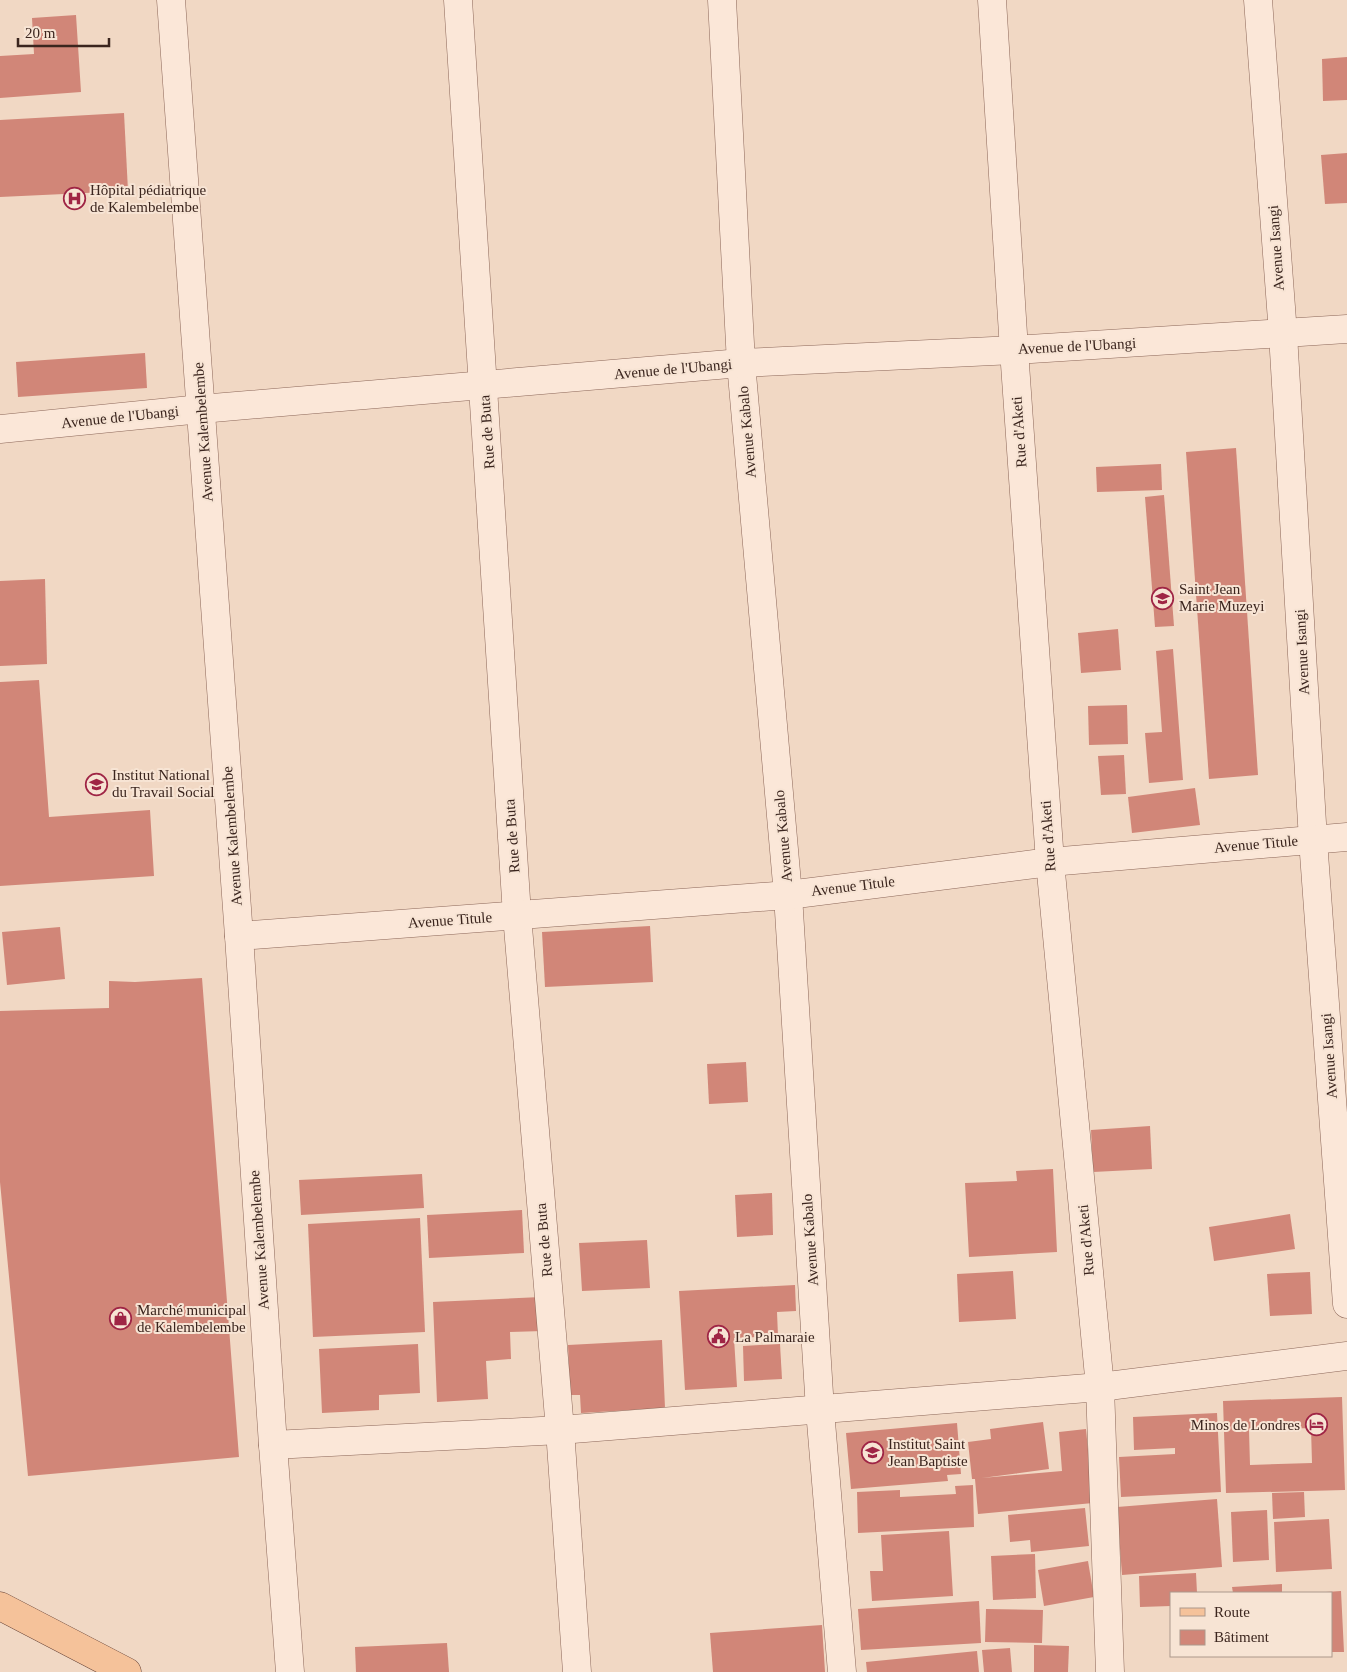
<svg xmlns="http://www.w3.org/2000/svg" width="1347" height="1672" font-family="Georgia,serif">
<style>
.building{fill:#d18678;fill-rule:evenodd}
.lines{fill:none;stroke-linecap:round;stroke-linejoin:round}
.minor-casing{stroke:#8c6759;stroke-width:29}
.major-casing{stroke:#5a372d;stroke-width:29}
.minor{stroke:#fbe7d8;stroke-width:28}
.major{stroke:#f5c29a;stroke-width:28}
.labels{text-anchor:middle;stroke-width:4;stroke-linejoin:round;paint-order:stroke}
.poi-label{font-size:15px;fill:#3b251e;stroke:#f7e4d4;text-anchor:start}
.street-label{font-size:15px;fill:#3b251e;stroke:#f7e4d4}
</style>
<rect width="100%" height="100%" fill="#f1d8c4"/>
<g class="building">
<path d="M76 15 81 92 0 98V56L34 54 32 18Z"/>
<path d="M1347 57V100L1323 101 1322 59Z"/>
<path d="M124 113 128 191 0 197V120Z"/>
<path d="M1347 153V203L1325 204 1321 155Z"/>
<path d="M145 353 147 388 18 397 16 362Z"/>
<path d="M1236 448 1258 775 1209 779 1186 452Z"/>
<path d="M1161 464 1162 490 1097 492 1096 467Z"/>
<path d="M1164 495 1174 626 1155 627 1145 497Z"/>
<path d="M45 579 47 664 0 666V581Z"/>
<path d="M1118 629 1121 670 1081 673 1078 633Z"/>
<path d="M1173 649 1183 780 1149 783 1145 733 1162 732 1156 651Z"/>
<path d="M39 680 49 817 150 810 154 876 0 886V682Z"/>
<path d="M1127 705 1128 744 1089 745 1088 706Z"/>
<path d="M1124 755 1126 794 1101 795 1098 756Z"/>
<path d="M1195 788 1200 825 1132 833 1128 797Z"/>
<path d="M650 926 653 982 545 987 542 932Z"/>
<path d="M60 927 65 979 7 985 2 932Z"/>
<path d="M202 978 239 1457 28 1476 0 1182V1011L109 1008V981L135 982Z"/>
<path d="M746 1062 748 1102 709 1104 707 1064Z"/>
<path d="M1150 1126 1152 1169 1093 1172 1091 1130Z"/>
<path d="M1053 1169 1057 1252 969 1257 965 1183 1017 1181 1016 1171Z"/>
<path d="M422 1174 424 1208 301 1215 299 1180Z"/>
<path d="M772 1193 773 1235 737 1237 735 1195Z"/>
<path d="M522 1210 524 1253 429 1258 427 1215Z"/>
<path d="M1290 1214 1295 1249 1214 1261 1209 1227Z"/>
<path d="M420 1218 425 1332 313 1337 308 1224Z"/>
<path d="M647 1240 650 1288 582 1291 579 1243Z"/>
<path d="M1013 1271 1016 1319 959 1322 957 1274Z"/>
<path d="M1310 1272 1312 1314 1270 1316 1267 1274Z"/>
<path d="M795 1285 796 1311 777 1312 778 1336 734 1338 737 1387 685 1390 679 1291Z"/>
<path d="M541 1297 543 1331 510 1332 511 1359 486 1361 488 1399 437 1402 433 1302Z"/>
<path d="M662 1340 665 1408 581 1413 580 1395H570L568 1345Z"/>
<path d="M418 1344 420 1393 379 1395V1410L322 1413 319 1349Z"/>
<path d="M780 1344 782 1379 744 1381 743 1346Z"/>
<path d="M1342 1397 1345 1490 1226 1493 1223 1401ZM1311 1428 1312 1463 1250 1465 1249 1430Z"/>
<path d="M1217 1413 1221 1492 1121 1497 1119 1457 1175 1454V1448L1134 1450 1133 1417Z"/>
<path d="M1043 1422 1049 1469 982 1478 1062 1471 1059 1432 1086 1429 1093 1503 978 1514 975 1479H972L968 1442 991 1439 990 1429Z"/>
<path d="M957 1423 961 1474 947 1475 948 1481 851 1489 846 1433Z"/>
<path d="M973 1485 974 1527 858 1533 857 1492 900 1490V1497L956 1494 955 1486Z"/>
<path d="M1304 1492 1305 1517 1273 1519 1272 1493Z"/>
<path d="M1217 1499 1222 1567 1122 1575 1117 1507Z"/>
<path d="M1085 1508 1089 1546 1031 1552 1030 1540 1010 1542 1008 1515Z"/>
<path d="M1267 1510 1269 1560 1233 1562 1231 1512Z"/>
<path d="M1329 1519 1332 1569 1276 1572 1274 1522Z"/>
<path d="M949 1531 953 1596 872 1601 870 1571H883L881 1535Z"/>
<path d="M1035 1554 1036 1598 993 1600 991 1556Z"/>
<path d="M1088 1561 1094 1597 1044 1606 1038 1570Z"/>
<path d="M1196 1573 1197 1593H1171V1606L1140 1607 1139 1576Z"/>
<path d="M1282 1584V1593H1233L1232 1587Z"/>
<path d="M1341 1591 1344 1652H1331V1593H1326V1592Z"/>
<path d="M979 1601 981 1643 861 1650 858 1609Z"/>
<path d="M986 1609 1043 1610 1042 1643 985 1642Z"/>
<path d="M822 1625 825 1672H713L710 1633Z"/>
<path d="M447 1643 449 1672H356L355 1647Z"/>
<path d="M1034 1645 1069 1646 1068 1672H1034Z"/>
<path d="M1010 1648 1012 1672H984L982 1650Z"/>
<path d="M977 1651 979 1672H867L866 1662Z"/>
</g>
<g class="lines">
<defs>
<g id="minor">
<path d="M171 0 239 936 273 1445 290 1672"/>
<path d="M458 0 517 915 560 1430 577 1672"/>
<path d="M722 0 741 363 788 895 820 1410 842 1672"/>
<path d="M992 0 1014 350 1050 862 1100 1387 1110 1672"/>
<path d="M1258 0 1283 334 1313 840 1347 1304"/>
<path d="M0 429 201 409 741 363 1014 350 1347 329"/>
<path d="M239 936 788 895 1050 862 1347 837"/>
<path d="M273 1445 560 1430 1100 1387 1347 1356"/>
</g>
<path id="major" d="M0 1606 127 1672"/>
</defs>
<use href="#minor" class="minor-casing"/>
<use href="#major" class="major-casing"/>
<use href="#minor" class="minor"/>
<use href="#major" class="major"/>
</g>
<defs>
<symbol id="hospital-ring" viewBox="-11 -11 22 22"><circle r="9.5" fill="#f7e4d4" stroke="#9f2545" stroke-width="1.5"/><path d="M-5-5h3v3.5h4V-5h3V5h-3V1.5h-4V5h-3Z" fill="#9f2545"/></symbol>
<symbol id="school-ring" viewBox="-11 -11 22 22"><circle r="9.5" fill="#f7e4d4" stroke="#9f2545" stroke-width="1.5"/><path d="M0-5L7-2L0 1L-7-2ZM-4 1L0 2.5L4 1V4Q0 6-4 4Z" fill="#9f2545"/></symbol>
<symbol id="university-ring" viewBox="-11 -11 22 22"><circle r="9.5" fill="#f7e4d4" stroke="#9f2545" stroke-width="1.5"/><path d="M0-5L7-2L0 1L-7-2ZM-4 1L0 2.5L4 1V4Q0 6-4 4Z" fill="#9f2545"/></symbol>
<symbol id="shop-ring" viewBox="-11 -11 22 22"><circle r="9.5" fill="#f7e4d4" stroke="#9f2545" stroke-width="1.5"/><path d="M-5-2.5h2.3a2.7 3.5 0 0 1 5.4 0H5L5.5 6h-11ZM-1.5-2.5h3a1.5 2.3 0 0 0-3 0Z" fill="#9f2545"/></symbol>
<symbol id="civic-ring" viewBox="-11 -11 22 22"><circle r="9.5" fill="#f7e4d4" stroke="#9f2545" stroke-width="1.5"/><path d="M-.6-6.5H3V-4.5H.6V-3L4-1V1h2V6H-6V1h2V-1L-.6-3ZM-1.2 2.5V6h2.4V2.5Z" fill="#9f2545"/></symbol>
<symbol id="hotel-ring" viewBox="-11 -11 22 22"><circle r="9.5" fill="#f7e4d4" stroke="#9f2545" stroke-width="1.5"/><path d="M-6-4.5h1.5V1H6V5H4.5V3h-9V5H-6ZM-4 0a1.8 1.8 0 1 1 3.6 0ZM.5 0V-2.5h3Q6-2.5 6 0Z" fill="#9f2545"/></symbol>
</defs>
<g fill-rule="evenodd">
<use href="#hospital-ring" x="62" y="186" width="25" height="25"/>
<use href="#school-ring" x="1150" y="586" width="25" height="25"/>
<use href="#university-ring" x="84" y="772" width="25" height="25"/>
<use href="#shop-ring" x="108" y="1306" width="25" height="25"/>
<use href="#civic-ring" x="706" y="1324" width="25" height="25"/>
<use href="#hotel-ring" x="1304" y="1412" width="25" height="25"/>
<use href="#school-ring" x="860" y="1440" width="25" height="25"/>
</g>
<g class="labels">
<g class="poi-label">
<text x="90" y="195">Hôpital pédiatrique<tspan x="90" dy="17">de Kalembelembe</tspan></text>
<text x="1179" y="594">Saint Jean<tspan x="1179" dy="17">Marie Muzeyi</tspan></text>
<text x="112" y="780">Institut National<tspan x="112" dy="17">du Travail Social</tspan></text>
<text x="137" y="1315">Marché municipal<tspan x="137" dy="17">de Kalembelembe</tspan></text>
<text x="735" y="1342">La Palmaraie</text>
<text x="1300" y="1430" text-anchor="end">Minos de Londres</text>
<text x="888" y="1449">Institut Saint<tspan x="888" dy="17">Jean Baptiste</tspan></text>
</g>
<g class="street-label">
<text transform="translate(1276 248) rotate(-94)" y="5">Avenue Isangi</text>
<text transform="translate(1077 346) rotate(-3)" y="5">Avenue de l'Ubangi</text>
<text transform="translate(673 369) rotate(-5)" y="5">Avenue de l'Ubangi</text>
<text transform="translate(120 417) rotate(-6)" y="5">Avenue de l'Ubangi</text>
<text transform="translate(203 432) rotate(-94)" y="5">Avenue Kalembelembe</text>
<text transform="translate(487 432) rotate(-94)" y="5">Rue de Buta</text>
<text transform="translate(747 432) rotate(-95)" y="5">Avenue Kabalo</text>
<text transform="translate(1019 432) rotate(-94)" y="5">Rue d'Aketi</text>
<text transform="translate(1302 652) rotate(-93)" y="5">Avenue Isangi</text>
<text transform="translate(232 836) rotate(-94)" y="5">Avenue Kalembelembe</text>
<text transform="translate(512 836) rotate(-94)" y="5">Rue de Buta</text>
<text transform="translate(783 836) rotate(-95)" y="5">Avenue Kabalo</text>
<text transform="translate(1048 836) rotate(-94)" y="5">Rue d'Aketi</text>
<text transform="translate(1256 844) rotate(-5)" y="5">Avenue Titule</text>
<text transform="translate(853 886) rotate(-7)" y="5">Avenue Titule</text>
<text transform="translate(450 920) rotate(-4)" y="5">Avenue Titule</text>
<text transform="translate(1329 1056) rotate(-94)" y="5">Avenue Isangi</text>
<text transform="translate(259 1240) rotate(-94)" y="5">Avenue Kalembelembe</text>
<text transform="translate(544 1240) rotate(-95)" y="5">Rue de Buta</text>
<text transform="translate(810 1240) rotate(-94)" y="5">Avenue Kabalo</text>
<text transform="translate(1086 1240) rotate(-95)" y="5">Rue d'Aketi</text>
</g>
</g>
<rect x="1170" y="1592" width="162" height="65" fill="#f7e4d4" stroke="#ac988b"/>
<rect x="1180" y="1608" width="25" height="8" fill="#f5c29a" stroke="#ac988b"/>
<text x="1214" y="1617" font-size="15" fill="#3b251e">Route</text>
<rect x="1180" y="1630" width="25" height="15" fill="#d18678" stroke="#ac988b"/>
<text x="1214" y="1642" font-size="15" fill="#3b251e">Bâtiment</text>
<path d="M18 38v8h91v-8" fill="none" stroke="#3b251e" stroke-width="2.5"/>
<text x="25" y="38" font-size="15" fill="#3b251e" stroke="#f7e4d4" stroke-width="4" paint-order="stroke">20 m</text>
</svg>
